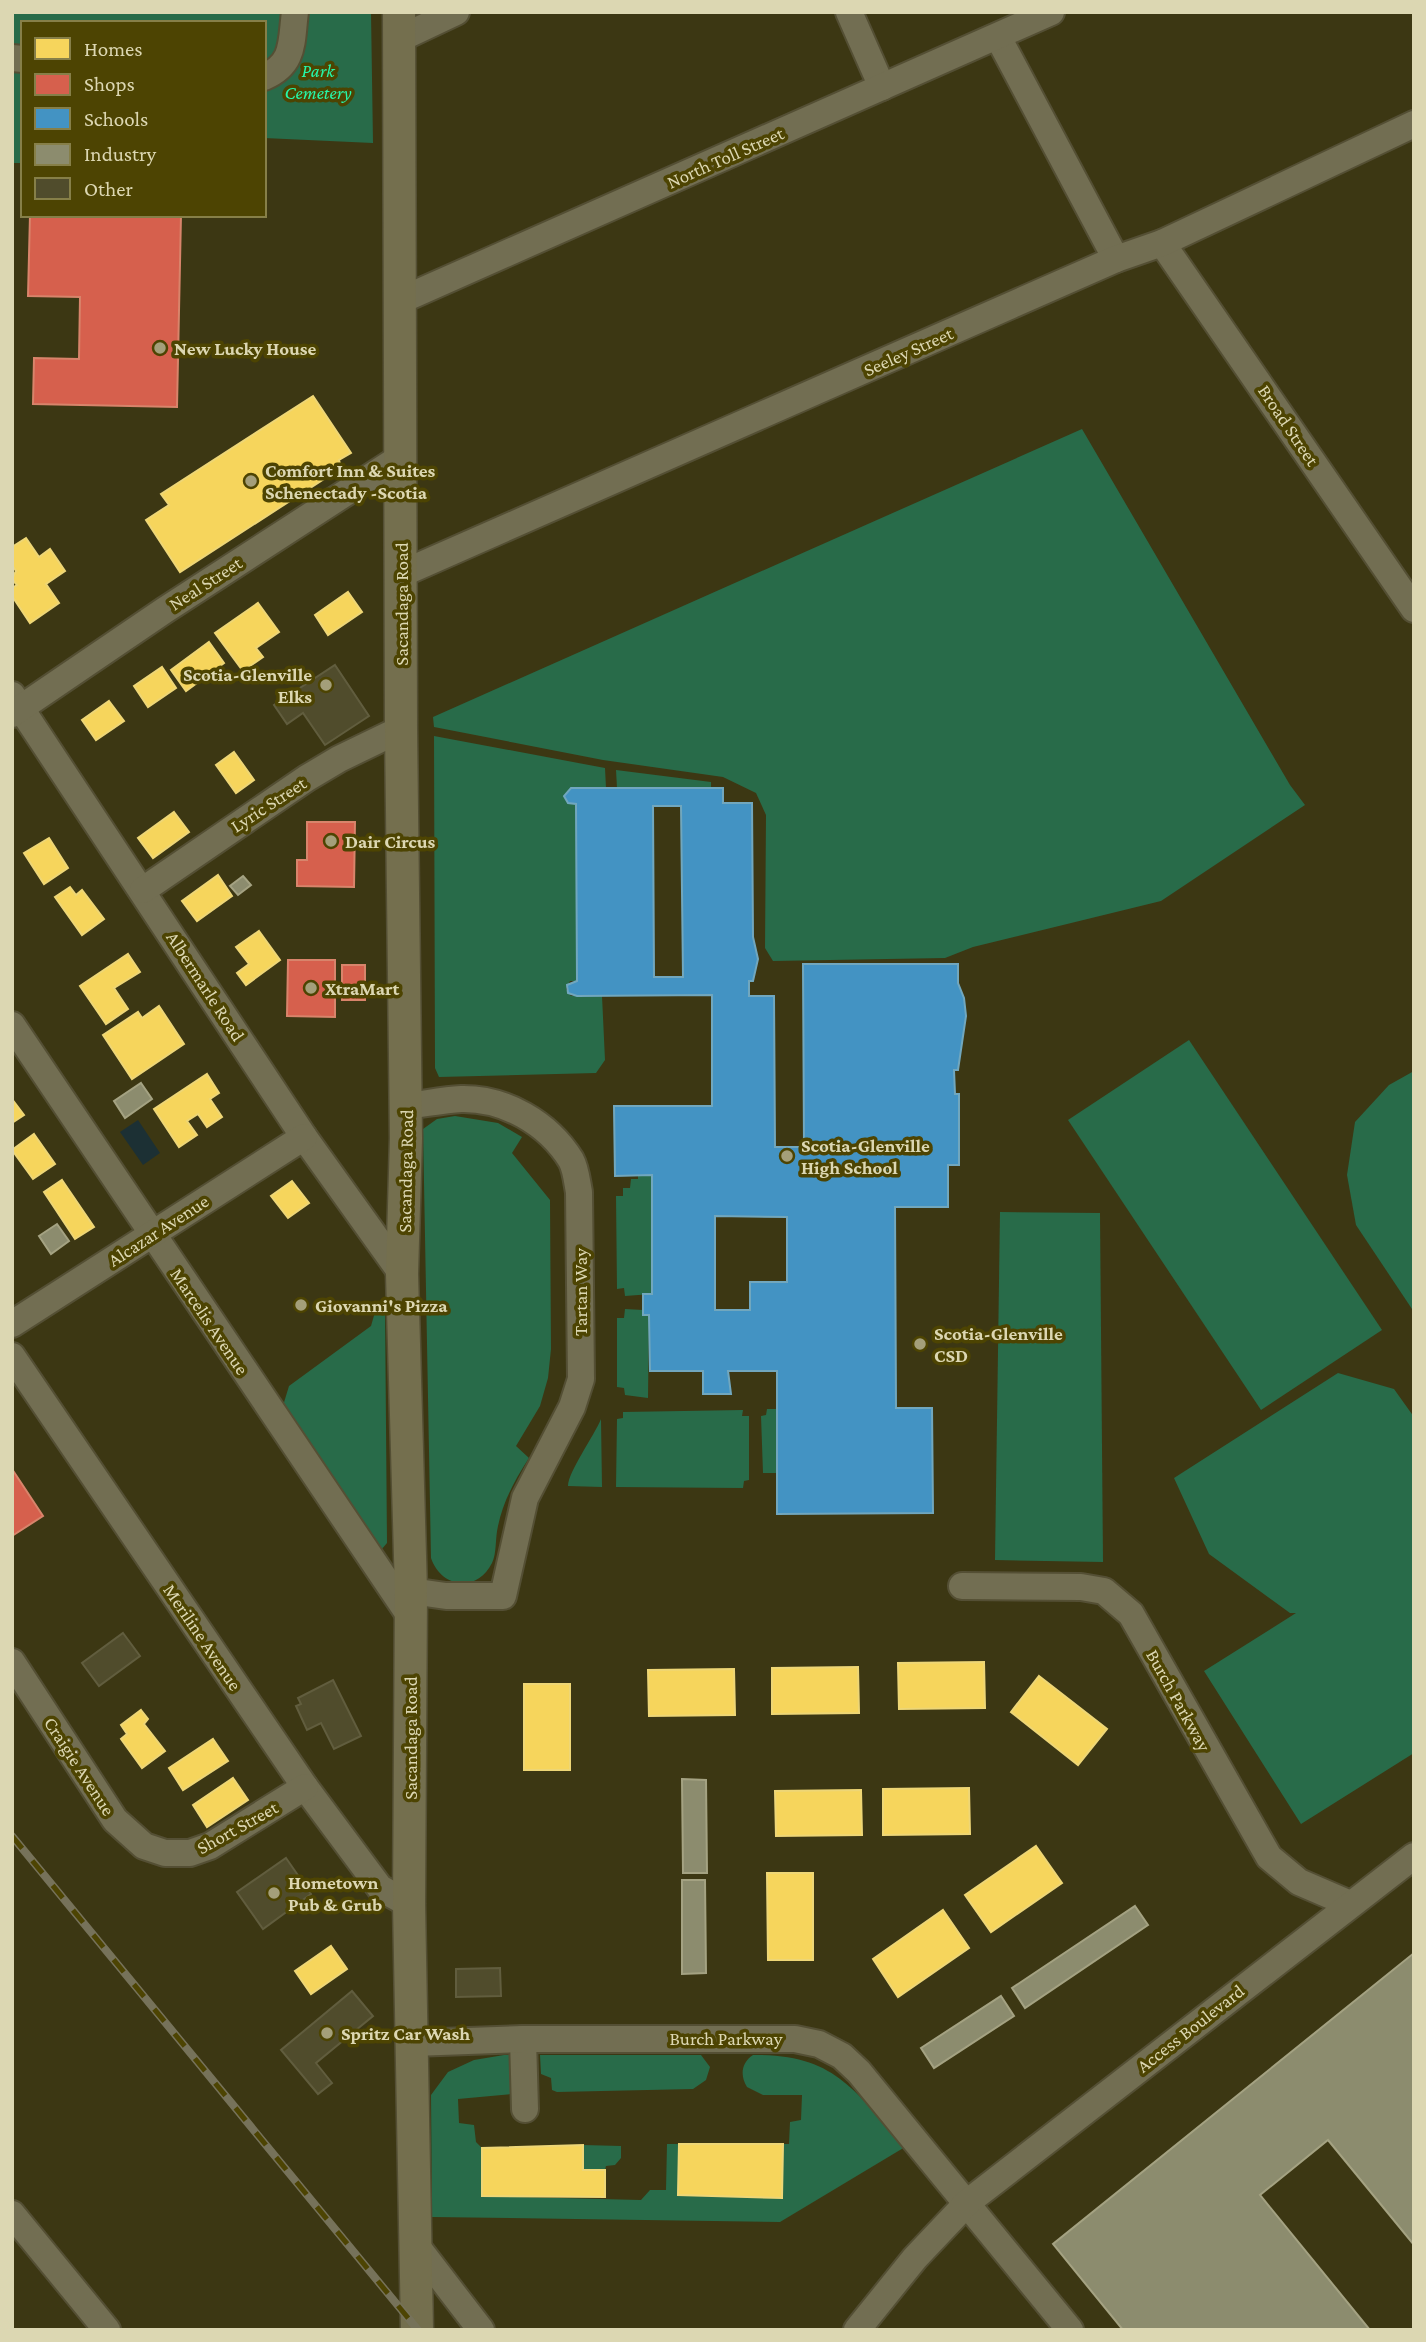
<svg xmlns="http://www.w3.org/2000/svg" width="1426" height="2342" font-family="'Crimson Pro',serif">
<style>
.green{fill:#286b49}
.water{fill:#1c3034}
.homes{fill:#f6d55c;stroke:#eed676;stroke-width:2}
.shops{fill:#d6604d;stroke:#d8846b;stroke-width:2}
.schools{fill:#4393c3;stroke:#71a7be;stroke-width:2;fill-rule:evenodd}
.industry{fill:#8c8c6e;stroke:#a4a282;stroke-width:2}
.building{fill:#504c2c;stroke:#615d3e;stroke-width:2}
.lines{fill:none;stroke-linecap:round;stroke-linejoin:round}
.minor-casing{stroke:#544f34;stroke-width:30}
.major-casing{stroke:#544f34;stroke-width:35}
.minor{stroke:#726e52;stroke-width:26}
.major{stroke:#746f4e;stroke-width:32}
.rail-casing{stroke:#76725a;stroke-width:8}
.rail{stroke:#4d4402;stroke-width:5;stroke-dasharray:16;stroke-linecap:butt}
.poi-dot{fill:#a49f7a;stroke:#4d4402;stroke-width:2.5}
.labels{text-anchor:middle;stroke-width:7;stroke-linejoin:round;paint-order:stroke}
.park-label{font-size:19px;font-style:italic;fill:#25f7aa;stroke:#4d4402}
.street-label{font-size:19px;fill:#dcd7b2;stroke:#4d4402}
.poi-label{font-size:19px;font-weight:bold;fill:#dcd7b2;stroke:#4d4402;text-anchor:start}
</style>
<rect width="100%" height="100%" fill="#3c3713"/>
<g class="green">
<path d="M12 12H371L373 143 264 138V23H23V163H12Z"/>
<path d="M1082 429 1290 785 1305 805 1161 901 973 947 945 958 773 961 765 948 766 815 756 793 723 777 603 760 434 727 433 717Z"/>
<path d="M434 736 605 768 606 788H571L564 796 568 803 576 804 577 981H570L566 989 571 996H602L605 1060 596 1073 439 1077 435 1068Z"/>
<path d="M616 770 711 782V788H617Z"/>
<path d="M1189 1040 1382 1330 1261 1410 1068 1120Z"/>
<path d="M1414 1071V1312L1356 1225 1347 1175 1355 1122 1389 1085Z"/>
<path d="M455 1116 498 1123 522 1137 512 1153 550 1200 551 1349 548 1378 540 1406 516 1446 529 1458C515 1480 503 1501 498 1526 495 1538 497 1553 492 1563 477 1593 441 1588 431 1558L423 1129 437 1119Z"/>
<path d="M638 1175H652V1294L625 1296 624 1288 617 1289 616 1196H623V1188H630L631 1179H638Z"/>
<path d="M1000 1212 1100 1213 1103 1562 995 1560Z"/>
<path d="M377 1305H385L387 1543 381 1550 282 1409 289 1386 371 1326Z"/>
<path d="M625 1309 643 1310 649 1315 648 1398 625 1395 624 1388 617 1387V1318H624Z"/>
<path d="M1338 1373 1394 1389 1414 1417V1753L1301 1824 1204 1671 1296 1613H1290L1209 1554 1174 1478Z"/>
<path d="M767 1409H777V1473H763L761 1416 766 1415Z"/>
<path d="M743 1410 742 1416H749V1480L744 1481 743 1488 616 1487 617 1419 623 1418V1412Z"/>
<path d="M601 1419 602 1487 568 1486C568 1472 594 1436 601 1419Z"/>
<path d="M504 2055H519L512 2094 458 2099 459 2123 474 2125 476 2142 482 2148V2196L641 2200 650 2190H666L667 2144H679V2195L781 2198 783 2144H789L790 2122 801 2120 802 2095H763L747 2087C740 2076 741 2063 753 2055 836 2054 854 2091 905 2147L780 2222 432 2217 431 2095 448 2072 474 2060Z"/>
<path d="M540 2055H701L710 2067 706 2080 693 2089 557 2092 552 2090 551 2078 541 2074Z"/>
<path d="M583 2145 621 2146V2158L615 2165 606 2166 605 2170H583Z"/>
</g>
<path class="water" d="M138 1120 160 1153 143 1165 120 1132Z"/>
<g class="homes">
<path d="M313 396 351 453 339 460 341 468 180 572 146 520 169 505 161 494Z"/>
<path d="M26 538 39 557 50 549 65 571 46 584 59 603 30 623 12 596V588L17 585 12 579 16 571 12 565V547Z"/>
<path d="M348 592 362 612 328 635 315 615Z"/>
<path d="M258 603 279 632 256 648 263 657 243 671 215 633Z"/>
<path d="M209 642 224 663 186 691 171 670Z"/>
<path d="M162 667 176 688 148 707 134 686Z"/>
<path d="M109 701 124 721 96 740 82 720Z"/>
<path d="M234 752 254 780 236 793 216 765Z"/>
<path d="M174 812 189 832 153 858 138 838Z"/>
<path d="M49 838 68 868 44 884 24 853Z"/>
<path d="M218 875 232 896 197 921 182 901Z"/>
<path d="M70 887 76 895 82 890 104 919 82 935 55 897Z"/>
<path d="M259 931 280 960 246 985 237 973 249 964 236 947Z"/>
<path d="M128 954 140 972 114 988 128 1009 106 1024 80 986Z"/>
<path d="M159 1006 184 1044 132 1079 103 1035 138 1012 142 1018Z"/>
<path d="M207 1074 219 1093 210 1099 222 1117 207 1127 198 1114 187 1121 197 1135 179 1147 154 1109Z"/>
<path d="M12 1099 24 1115 12 1123Z"/>
<path d="M34 1134 55 1164 33 1179 12 1150Z"/>
<path d="M62 1180 94 1227 75 1239 44 1192Z"/>
<path d="M292 1181 309 1203 288 1218 271 1196Z"/>
<path d="M984 1662 985 1708 899 1709 898 1663Z"/>
<path d="M858 1667 859 1713 772 1714V1668Z"/>
<path d="M734 1669 735 1715 649 1716 648 1670Z"/>
<path d="M1039 1676 1107 1729 1078 1765 1011 1712Z"/>
<rect x="524" y="1684" width="46" height="86"/>
<path d="M141 1710 148 1719 144 1724 165 1751 142 1768 121 1739 127 1734 121 1725Z"/>
<path d="M213 1739 228 1761 183 1790 169 1768Z"/>
<path d="M233 1778 248 1800 207 1827 193 1805Z"/>
<path d="M969 1788 970 1834 883 1835V1789Z"/>
<path d="M861 1790 862 1835 776 1836 775 1791Z"/>
<path d="M1036 1846 1062 1883 991 1932 965 1895Z"/>
<path d="M767 1873H813V1960H768Z"/>
<path d="M943 1910 969 1948 898 1997 873 1959Z"/>
<path d="M331 1946 347 1969 311 1994 295 1971Z"/>
<path d="M679 2144H783L782 2198 678 2195Z"/>
<path d="M583 2145V2170H605V2197L482 2196V2148Z"/>
</g>
<g class="shops">
<path d="M30 215H181L177 407 33 404 34 358 79 359 80 297 28 296Z"/>
<path d="M307 822H355L354 887 297 886V860H307Z"/>
<path d="M288 960H335V1017L287 1016Z"/>
<rect x="342" y="965" width="23" height="35"/>
<path d="M12 1469 43 1516 12 1536Z"/>
</g>
<path class="schools" d="M571 788H723V803H752L753 937 758 959 753 981H749V996H774L775 1147H804L803 964H958V983L964 998 966 1016 958 1070H954L955 1094H959V1165H948V1207H895L896 1408H932L933 1513 777 1514V1371H728L731 1394H703V1371H650L649 1315H643V1294H652V1175L615 1176 614 1106H712V995L577 996 568 993 567 985 577 981 576 804 568 803 564 796ZM653 806H681L683 977H654ZM715 1216 787 1217V1282H750V1310H715Z"/>
<g class="industry">
<path d="M243 876 251 885 238 895 230 886Z"/>
<path d="M141 1083 152 1099 125 1118 114 1101Z"/>
<path d="M57 1224 69 1241 51 1254 39 1236Z"/>
<path d="M682 1779 706 1780 707 1873H683Z"/>
<path d="M682 1880H705L706 1973 682 1974Z"/>
<path d="M1135 1906 1148 1925 1025 2008 1012 1988Z"/>
<path d="M1414 1953V2245L1328 2140 1260 2195 1370 2330H1123L1053 2244Z"/>
<path d="M1001 1996 1014 2016 934 2068 921 2048Z"/>
</g>
<g class="building">
<path d="M335 665 369 716 325 745 303 713 287 724 274 705Z"/>
<path d="M123 1633 140 1656 99 1686 82 1663Z"/>
<path d="M333 1680 361 1736 334 1749 321 1723 307 1730 296 1706 301 1704 298 1698Z"/>
<path d="M286 1858 311 1894 263 1929 237 1892Z"/>
<path d="M500 1968 501 1996 456 1997V1969Z"/>
<path d="M352 1991 373 2016 316 2063 332 2083 318 2094 281 2050Z"/>
</g>
<g class="lines">
<defs>
<g id="minor">
<path d="M849 12 882 87"/>
<path d="M998 37 1116 259"/>
<path d="M399 39 456 12"/>
<path d="M12 58 23 59"/>
<path d="M264 77C295 64 291 42 295 12"/>
<path d="M1162 243 1414 609"/>
<path d="M399 301 1051 12"/>
<path d="M401 574 1116 259 1162 243 1414 124"/>
<path d="M12 695 304 1137 402 1274"/>
<path d="M12 714 165 610 401 457"/>
<path d="M143 890 307 778 339 759 401 729"/>
<path d="M12 1025 410 1616"/>
<path d="M406 1106C424 1104 443 1100 461 1099 505 1098 548 1123 571 1160 576 1169 577 1182 579 1192L581 1379 572 1407 525 1498 503 1596H446L411 1591"/>
<path d="M12 1324 304 1137"/>
<path d="M12 1356 305 1787 380 1888 409 1904"/>
<path d="M962 1586 1081 1587 1104 1591 1131 1614 1269 1857 1299 1882 1350 1904"/>
<path d="M12 1662 115 1820 144 1846 165 1853H190L210 1846 305 1787"/>
<path d="M523 2039 525 2109"/>
<path d="M413 2043 523 2039H795L819 2044 842 2056 859 2072 1070 2330"/>
<path d="M12 2214 107 2330"/>
<path d="M415 2244 481 2330"/>
<path d="M857 2330 915 2258 968 2202 1414 1856"/>
</g>
<path id="major" d="M399 12 401 729 406 1138 402 1274 411 1591 409 1904 417 2330"/>
</defs>
<use href="#minor" class="minor-casing"/>
<use href="#major" class="major-casing"/>
<use href="#minor" class="minor"/>
<use href="#major" class="major"/>
<defs>
<path id="rail" d="M12 1836 418 2330"/>
</defs>
<use href="#rail" class="rail-casing"/>
<use href="#rail" class="rail"/>
</g>
<g class="poi-dot">
<circle cx="160" cy="348" r="7"/>
<circle cx="251" cy="481" r="7"/>
<circle cx="326" cy="685" r="7"/>
<circle cx="331" cy="841" r="7"/>
<circle cx="311" cy="988" r="7"/>
<circle cx="787" cy="1156" r="7"/>
<circle cx="301" cy="1305" r="7"/>
<circle cx="920" cy="1344" r="7"/>
<circle cx="274" cy="1893" r="7"/>
<circle cx="327" cy="2033" r="7"/>
</g>
<g class="labels">
<g class="park-label">
<text x="318" y="77">Park<tspan x="318" dy="22">Cemetery</tspan></text>
</g>
<g class="street-label">
<text transform="translate(725 157) rotate(-24)" y="7">North Toll Street</text>
<text transform="translate(908 351) rotate(-24)" y="7">Seeley Street</text>
<text transform="translate(1289 425) rotate(56)" y="7">Broad Street</text>
<text transform="translate(205 583) rotate(-33)" y="7">Neal Street</text>
<text transform="translate(401 604) rotate(-90)" y="7">Sacandaga Road</text>
<text transform="translate(268 804) rotate(-33)" y="7">Lyric Street</text>
<text transform="translate(206 986) rotate(57)" y="7">Albermarle Road</text>
<text transform="translate(405 1171) rotate(-89)" y="7">Sacandaga Road</text>
<text transform="translate(158 1230) rotate(-33)" y="7">Alcazar Avenue</text>
<text transform="translate(580 1292) rotate(-90)" y="7">Tartan Way</text>
<text transform="translate(210 1321) rotate(56)" y="7">Marcelis Avenue</text>
<text transform="translate(203 1637) rotate(56)" y="7">Meriline Avenue</text>
<text transform="translate(1179 1700) rotate(61)" y="7">Burch Parkway</text>
<text transform="translate(410 1738) rotate(-90)" y="7">Sacandaga Road</text>
<text transform="translate(80 1766) rotate(57)" y="7">Craigie Avenue</text>
<text transform="translate(237 1827) rotate(-29)" y="7">Short Street</text>
<text transform="translate(1190 2028) rotate(-38)" y="7">Access Boulevard</text>
<text x="726" y="2045">Burch Parkway</text>
</g>
<g class="poi-label">
<text x="174" y="355">New Lucky House</text>
<text x="265" y="477">Comfort Inn &amp; Suites<tspan x="265" dy="22">Schenectady -Scotia</tspan></text>
<text x="312" y="681" text-anchor="end">Scotia-Glenville<tspan x="312" dy="22">Elks</tspan></text>
<text x="345" y="848">Dair Circus</text>
<text x="325" y="995">XtraMart</text>
<text x="801" y="1152">Scotia-Glenville<tspan x="801" dy="22">High School</tspan></text>
<text x="315" y="1312">Giovanni's Pizza</text>
<text x="934" y="1340">Scotia-Glenville<tspan x="934" dy="22">CSD</tspan></text>
<text x="288" y="1889">Hometown<tspan x="288" dy="22">Pub &amp; Grub</tspan></text>
<text x="341" y="2040">Spritz Car Wash</text>
</g>
</g>
<rect width="1426" height="2342" fill="none" stroke="#dcd7b2" stroke-width="28"/>
<rect x="21" y="21" width="245" height="196" fill="#4d4402" stroke="#867f48" stroke-width="2"/>
<rect x="35" y="38" width="35" height="21" fill="#f6d55c" stroke="#867f48" stroke-width="2"/>
<text x="84" y="56" font-size="21" fill="#dcd7b2">Homes</text>
<rect x="35" y="74" width="35" height="21" fill="#d6604d" stroke="#867f48" stroke-width="2"/>
<text x="84" y="91" font-size="21" fill="#dcd7b2">Shops</text>
<rect x="35" y="108" width="35" height="21" fill="#4393c3" stroke="#867f48" stroke-width="2"/>
<text x="84" y="126" font-size="21" fill="#dcd7b2">Schools</text>
<rect x="35" y="144" width="35" height="21" fill="#8c8c6e" stroke="#867f48" stroke-width="2"/>
<text x="84" y="161" font-size="21" fill="#dcd7b2">Industry</text>
<rect x="35" y="178" width="35" height="21" fill="#504c2c" stroke="#867f48" stroke-width="2"/>
<text x="84" y="196" font-size="21" fill="#dcd7b2">Other</text>
</svg>
